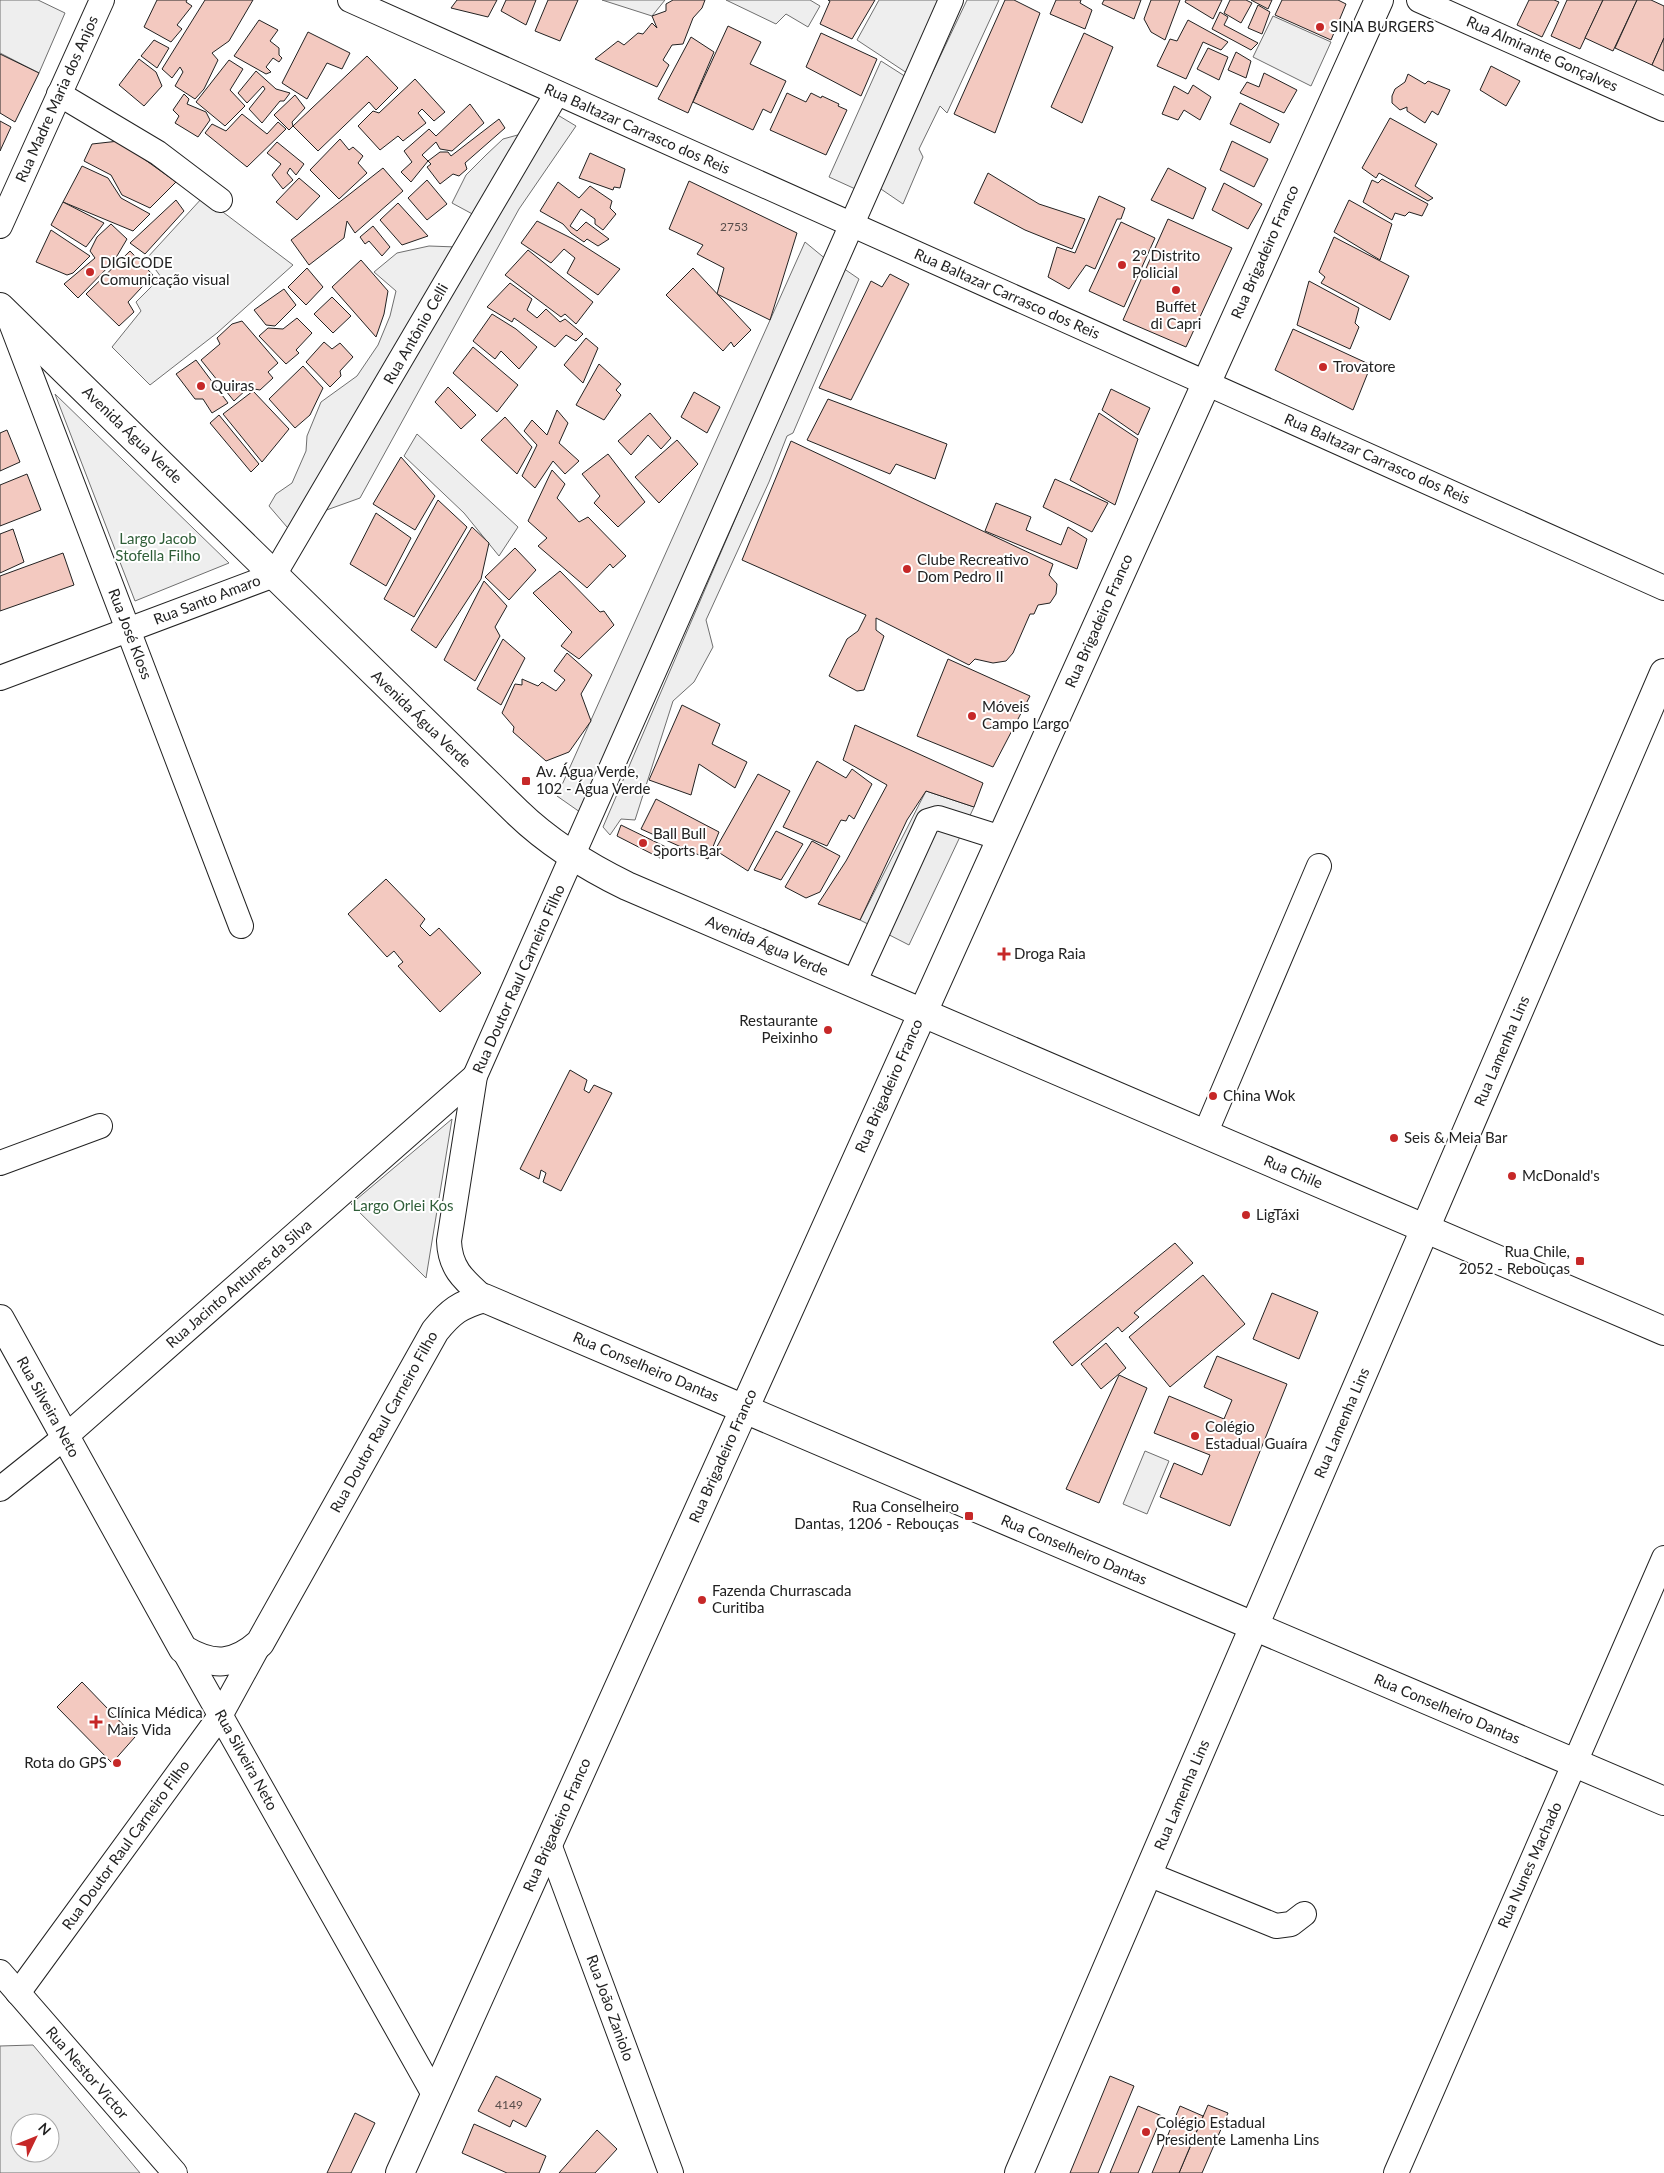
<svg xmlns="http://www.w3.org/2000/svg" width="1664" height="2173" font-family="Lato,sans-serif">
<style>
.green{fill:#eee;stroke:#6f6f6f}
.parking{fill:#ededed;stroke:#6f6f6f;fill-rule:evenodd}
.building{fill:#f3c9c0;stroke:#222}
.lines{fill:none;stroke-linecap:round;stroke-linejoin:round}
.minor-casing{stroke:#222;stroke-width:26}
.major-casing{stroke:#222;stroke-width:30}
.minor{stroke:#fff;stroke-width:24}
.major{stroke:#fff;stroke-width:28}
.poi-dot{fill:#c62828;stroke:#fff;stroke-width:2}
.labels{text-anchor:middle;stroke-width:4;stroke-linejoin:round;paint-order:stroke}
.number-label{font-size:12px;fill:#564c4a}
.poi-label{font-size:15px;fill:#222;stroke:#fff;text-anchor:start}
.street-label{font-size:15px;fill:#222;stroke:#fff}
.park-label{font-size:15px;fill:#2f5e38;stroke:#fff}
</style>
<rect width="100%" height="100%" fill="#fff"/>
<g class="green">
<path d="M0 0H38L65 13 39 73 0 53Z"/>
<path d="M602 0H665L652 16Z"/>
<path d="M726 0H810L820 6 808 27 786 14 776 24Z"/>
<path d="M879 0H953L916 79 857 40Z"/>
<path d="M967 0H999L947 113 940 106 919 149 923 157 903 204 878 187Z"/>
<path d="M1273 16 1331 42 1311 86 1253 57Z"/>
<path d="M881 61 914 82 862 192 829 177Z"/>
<path d="M556 114 576 126 519 209 360 498 321 512Z"/>
<path d="M525 133 478 217 452 203 466 175 486 155 503 139Z"/>
<path d="M203 197 293 265 217 333 150 385 112 347 141 311 136 302 161 277 147 258Z"/>
<path d="M805 242 833 265 597 824 557 796Z"/>
<path d="M429 246 457 247 293 534 269 506 276 494 292 483 306 451 307 436 321 402 357 376 378 345 390 316 396 291 374 272 397 253Z"/>
<path d="M843 268 859 279 793 433 787 436 769 482 706 620 713 647 694 682 673 701 635 820 621 819 610 835 603 827Z"/>
<path d="M55 394 229 563 135 601Z"/>
<path d="M417 434 518 527 499 556 464 513 404 456Z"/>
<path d="M452 1119 426 1278 351 1204Z"/>
<path d="M1145 1451 1169 1461 1147 1514 1123 1504Z"/>
</g>
<g class="parking">
<path d="M926 791 974 807 909 945 860 920Z"/>
<path d="M33 2045 140 2173H0V2046ZM20 2123H50V2153H20Z"/>
</g>
<g class="building">
<path d="M157 0H187L186 2 192 6 177 25 182 29 171 42 144 27Z"/>
<path d="M205 0H253L229 41 212 53 218 60 204 89 195 99 175 86 183 72 180 67 172 78 162 69Z"/>
<path d="M457 0H497L488 17 451 8Z"/>
<path d="M506 0H536L526 25 501 11Z"/>
<path d="M548 0H578L560 41 535 31Z"/>
<path d="M673 0H705L702 8 693 18 683 44 672 45 663 60 669 65 657 87 595 59 618 41 624 45 638 33 643 34 652 23 657 28 652 16 666 11V4Z"/>
<path d="M828 0H875L852 39 820 24 830 1Z"/>
<path d="M1005 0H1014L1040 13 995 133 954 114Z"/>
<path d="M1056 0H1081L1080 3 1092 10 1085 29 1050 14Z"/>
<path d="M1104 0H1141L1134 19 1102 4Z"/>
<path d="M1151 0H1180L1165 40 1151 32 1144 19Z"/>
<path d="M1186 0H1222L1213 19 1185 2Z"/>
<path d="M1230 0H1246L1252 3 1241 23 1224 13Z"/>
<path d="M1251 0H1272L1268 9Z"/>
<path d="M1282 0H1338L1346 4 1331 40 1275 15Z"/>
<path d="M1529 0H1554L1559 2 1542 37 1517 25Z"/>
<path d="M1567 0H1603L1580 49 1551 36Z"/>
<path d="M1603 0H1637L1613 51 1585 38Z"/>
<path d="M1637 0H1651L1664 6V38L1652 65 1615 48Z"/>
<path d="M1258 5 1270 12 1262 34 1248 28Z"/>
<path d="M1220 12 1228 17 1224 25 1258 43 1251 50 1212 29Z"/>
<path d="M259 20 278 30 270 41 279 48V55L282 58 279 62 273 58 266 67 271 72 266 74 234 56Z"/>
<path d="M1188 20 1228 42 1221 50 1203 42 1186 79 1157 66 1170 39 1177 41Z"/>
<path d="M728 26 761 42 750 64 786 81 771 113 763 109 753 130 693 102Z"/>
<path d="M308 32 350 53 342 69 327 63 307 99 282 83Z"/>
<path d="M821 33 877 59 861 96 806 67Z"/>
<path d="M1084 33 1113 47 1082 123 1051 107Z"/>
<path d="M691 37 714 52 688 113 658 99Z"/>
<path d="M1664 38V71L1652 65Z"/>
<path d="M154 40 169 48 157 68 141 56Z"/>
<path d="M1208 48 1228 57 1219 80 1197 69Z"/>
<path d="M1236 52 1251 61 1246 78 1228 70Z"/>
<path d="M0 54 39 73 15 122 0 113Z"/>
<path d="M367 56 398 88 376 110 369 102 318 151 293 126Z"/>
<path d="M139 59 156 72 162 86 144 106 119 85Z"/>
<path d="M229 60 243 69 230 90 245 106 225 126 196 102Z"/>
<path d="M1491 66 1520 81 1506 106 1480 90Z"/>
<path d="M256 71 276 89 290 93 284 101H280L262 123 249 109 265 89 263 86 247 103 238 93Z"/>
<path d="M1264 73 1297 90 1284 113 1240 93 1247 82 1259 87Z"/>
<path d="M1408 74 1425 84 1428 81 1450 90 1438 115 1432 111 1425 123 1407 111V107L1400 110 1392 103V96L1395 89 1405 82Z"/>
<path d="M415 79 445 112 434 121 422 109 418 113 426 123 403 141 398 136 380 150 358 126 373 111 379 113Z"/>
<path d="M1193 85 1211 97 1200 120 1184 110 1178 120 1162 114 1174 86 1188 94Z"/>
<path d="M787 93 806 102 811 93 821 98 822 96 839 104 838 106 847 110 826 155 770 130Z"/>
<path d="M184 94 189 99 187 104 206 112 210 120 198 137 175 123 179 116 173 110Z"/>
<path d="M295 95 305 108 292 122 293 126 289 130 274 115Z"/>
<path d="M1240 103 1279 124 1270 143 1230 124Z"/>
<path d="M470 104 484 123 452 151 440 149 436 142 422 155 428 161 411 182 401 172 412 162 404 151 429 129 436 136Z"/>
<path d="M242 114 267 134 278 122 286 129 247 167 205 133 212 124 226 131Z"/>
<path d="M1390 118 1437 144 1415 186 1433 198 1428 201 1379 173 1376 178 1362 168Z"/>
<path d="M499 119 505 128 465 163 467 169 459 176 453 174 440 184 427 167 431 164 428 161 440 152H448L451 156Z"/>
<path d="M0 121 11 127 0 151Z"/>
<path d="M340 139 349 150 353 147 363 156 358 163 367 173 339 199 310 170Z"/>
<path d="M119 141 176 182 150 208 122 195 111 175 84 161 92 144Z"/>
<path d="M1232 141 1268 159 1254 187 1220 170Z"/>
<path d="M277 142 304 164 296 175 290 168 287 173 293 180 283 189 272 175 281 164 267 153Z"/>
<path d="M590 153 625 169 620 188 614 187 613 190 579 178Z"/>
<path d="M82 166 108 178 121 198 150 214 133 231 63 202Z"/>
<path d="M383 168 403 191 355 233 347 221 344 238 309 265 291 240Z"/>
<path d="M1168 168 1206 188 1193 219 1151 200Z"/>
<path d="M988 173 1039 204 1085 219 1072 249 1025 230 974 203Z"/>
<path d="M299 178 320 196 297 220 276 202Z"/>
<path d="M1382 179 1428 204 1422 216 1409 212 1405 216 1395 213 1392 220 1363 202 1372 180 1378 183Z"/>
<path d="M427 180 447 204 427 220 408 198Z"/>
<path d="M689 181 797 233 770 320 717 294 724 268 697 254 703 245 669 229Z"/>
<path d="M558 182 579 198 590 186 612 201 610 208 616 214 603 230 595 224V219L581 209 570 226 577 231 586 222 609 239 598 246 587 239 584 242 571 233 563 224 540 211Z"/>
<path d="M1224 183 1262 204 1248 229 1212 210Z"/>
<path d="M1099 196 1125 208 1121 219H1117L1095 269 1086 265 1069 289 1048 277 1057 247 1075 253Z"/>
<path d="M176 200 184 211 145 254 130 243Z"/>
<path d="M1349 200 1392 224 1380 260 1334 232Z"/>
<path d="M63 202 104 223 86 247 51 225Z"/>
<path d="M398 203 428 236 402 245 380 220Z"/>
<path d="M1168 219 1232 248 1186 347 1123 320Z"/>
<path d="M537 221 573 239 620 269 598 295 567 273 575 258 564 249 551 263 521 243Z"/>
<path d="M1121 222 1155 238 1124 307 1089 291Z"/>
<path d="M111 224 127 239 114 261 78 298 64 284 95 258 90 251 97 237Z"/>
<path d="M373 226 390 247 382 256 369 241 365 244 360 237Z"/>
<path d="M51 230 90 256 73 273 67 275 36 262Z"/>
<path d="M1334 237 1409 276 1390 320 1321 283 1325 277 1319 272Z"/>
<path d="M528 250 593 302 576 324 565 314 561 317 505 275Z"/>
<path d="M130 251 153 275 128 302 134 312 119 326 86 294Z"/>
<path d="M361 260 388 291 384 314 376 337 332 287Z"/>
<path d="M307 268 323 287 306 305 288 287Z"/>
<path d="M693 268 751 330 734 347 731 342 723 351 666 295Z"/>
<path d="M890 274 909 284 851 400 819 388 871 281 882 287Z"/>
<path d="M1309 281 1359 308 1355 323 1359 327 1350 349 1297 325Z"/>
<path d="M510 283 532 299 527 310 537 318 546 309 560 322 565 319 583 334 576 341 566 335 555 347 514 318 512 322 487 307Z"/>
<path d="M284 289 296 305 275 326 266 325 254 310Z"/>
<path d="M332 297 351 316 333 333 314 314Z"/>
<path d="M492 314 516 329 537 347 519 369 501 351 495 359 473 341Z"/>
<path d="M297 318 312 333 296 350 299 353 286 364 259 336 268 328 283 329Z"/>
<path d="M242 321 278 363 268 372 273 378 260 390 248 388 234 401 201 360 220 344 217 338 232 324Z"/>
<path d="M1293 329 1371 365 1353 410 1275 370Z"/>
<path d="M586 338 598 348 583 383 564 365Z"/>
<path d="M324 342 332 349 340 343 353 357 340 371 341 376 330 387 306 362Z"/>
<path d="M473 347 518 385 497 412 453 373Z"/>
<path d="M196 360 228 403 212 413 203 399H195L176 374Z"/>
<path d="M599 364 621 384 616 390 621 395 604 420 576 405Z"/>
<path d="M303 366 323 388 310 415 295 428 269 399Z"/>
<path d="M448 387 476 415 461 429 435 402Z"/>
<path d="M1111 389 1150 408 1138 435 1102 410Z"/>
<path d="M253 391 289 429 262 462 223 414Z"/>
<path d="M694 392 720 407 707 433 681 417Z"/>
<path d="M828 399 947 444 935 479 896 464 890 474 807 440Z"/>
<path d="M557 410 568 423 559 443 579 461 565 474 553 461 535 488 522 476 537 445 524 431 532 420 547 435Z"/>
<path d="M650 413 671 438 661 449 648 435 631 455 618 441Z"/>
<path d="M1099 413 1138 439 1115 505 1070 480Z"/>
<path d="M219 415 259 464 251 472 210 423Z"/>
<path d="M505 417 532 447 517 474 481 440Z"/>
<path d="M7 430 20 462 0 471V433Z"/>
<path d="M677 440 698 464 659 503 635 477Z"/>
<path d="M791 441 1053 564 1049 575 1057 584 1056 594 1050 603 1038 605 1034 614H1030L1013 653 1006 661 993 663 975 659 969 665 876 618V630L884 636 864 690 857 691 829 676 847 639 858 631 866 615 742 560Z"/>
<path d="M608 454 645 502 618 527 594 503 600 496 582 474Z"/>
<path d="M401 457 435 496 415 530 373 504Z"/>
<path d="M552 470 565 484 557 498 579 522 588 517 626 556 613 568 610 564 587 588 538 546 547 538 528 521Z"/>
<path d="M27 474 41 510 0 526V485Z"/>
<path d="M1055 479 1108 503 1092 532 1043 507Z"/>
<path d="M438 500 467 527 414 617 384 599Z"/>
<path d="M996 503 1031 517 1026 530 1061 545 1068 527 1087 539 1077 569 985 531Z"/>
<path d="M376 513 411 538 386 586 350 564Z"/>
<path d="M472 527 489 543 481 579 436 648 411 630Z"/>
<path d="M13 529 24 562 0 573V534Z"/>
<path d="M515 548 536 570 509 600 485 577Z"/>
<path d="M63 553 74 585 0 611V576Z"/>
<path d="M560 571 600 612 604 611 614 625 579 659 561 646 572 632 533 593Z"/>
<path d="M484 581 507 606 495 627 500 636 475 681 444 660Z"/>
<path d="M503 639 525 658 501 705 477 689Z"/>
<path d="M567 653 592 675 581 694 591 721 569 752 546 761 513 732 514 727 502 713 515 684 522 685V679L538 686 542 682 556 691 565 680 554 671Z"/>
<path d="M948 659 1030 696 993 767 917 736Z"/>
<path d="M682 705 720 724 712 744 747 762 735 788 699 764 691 795 649 780Z"/>
<path d="M855 725 983 783 974 807 926 791 907 820 860 920 818 904 846 861 887 785 843 760Z"/>
<path d="M817 761 846 778 852 769 872 784 854 819 849 815 846 821 841 820 827 846 783 827Z"/>
<path d="M758 774 790 791 748 871 715 850Z"/>
<path d="M656 799 719 832 708 859 641 829Z"/>
<path d="M621 825 670 849 660 858 617 836Z"/>
<path d="M776 831 803 844 781 880 754 870Z"/>
<path d="M812 841 840 856 820 892 806 898 785 887Z"/>
<path d="M386 879 425 919 420 926 430 936 439 928 481 973 440 1012 398 966 403 962 394 951 387 957 348 914Z"/>
<path d="M570 1070 587 1080 584 1090 589 1093 594 1085 612 1093 561 1191 543 1182 546 1173 541 1170 539 1179 520 1169Z"/>
<path d="M1175 1243 1193 1263 1134 1313 1139 1317 1122 1332 1118 1327 1072 1366 1053 1342Z"/>
<path d="M1203 1275 1245 1324 1170 1387 1129 1337Z"/>
<path d="M1272 1293 1318 1312 1299 1359 1253 1339Z"/>
<path d="M1106 1343 1126 1368 1101 1389 1081 1364Z"/>
<path d="M1217 1356 1287 1384 1230 1526 1160 1497 1174 1463 1202 1475 1210 1455 1154 1433 1169 1396 1224 1419 1232 1400 1204 1387Z"/>
<path d="M1119 1375 1147 1388 1099 1503 1066 1489Z"/>
<path d="M82 1682 135 1737 112 1763 57 1707Z"/>
<path d="M496 2076 541 2099 526 2127 513 2120 510 2127 478 2111Z"/>
<path d="M1110 2076 1134 2086 1098 2173H1070Z"/>
<path d="M1208 2105 1228 2113 1202 2173H1179Z"/>
<path d="M1138 2106 1162 2116 1138 2173H1110Z"/>
<path d="M1180 2106 1203 2116 1179 2173H1152Z"/>
<path d="M355 2113 375 2123 351 2173H327Z"/>
<path d="M474 2124 546 2156 539 2173H507L462 2153Z"/>
<path d="M597 2130 617 2149 595 2173H559Z"/>
</g>
<g class="lines">
<defs>
<g id="minor">
<path d="M350 0 1664 588"/>
<path d="M1419 0 1664 109"/>
<path d="M59 94 158 153 220 200"/>
<path d="M0 226 102 0"/>
<path d="M8 315 241 926"/>
<path d="M0 678 274 575 557 93"/>
<path d="M854 983 928 821 938 818 1001 838"/>
<path d="M1205 1134 1319 866"/>
<path d="M0 1163 100 1126"/>
<path d="M484 1298C464 1280 450 1269 449 1241L475 1076 951 0"/>
<path d="M0 1489 65 1437 475 1076"/>
<path d="M183 1649 435 2096"/>
<path d="M549 1844 671 2173"/>
<path d="M1148 1874 1276 1926 1291 1924 1304 1914"/>
<path d="M0 1972 175 2173"/>
<path d="M18 1993 220 1716 260 1643"/>
<path d="M1396 2173 1664 1558"/>
</g>
<g id="major">
<path d="M0 307 517 812C550 844 586 866 627 886L1664 1331"/>
<path d="M0 1319 183 1649C213 1667 234 1666 260 1643L435 1331C451 1311 460 1305 484 1298L1664 1801"/>
<path d="M400 2173 1379 0"/>
<path d="M1019 2173 1664 673"/>
</g>
</defs>
<use href="#minor" class="minor-casing"/>
<use href="#major" class="major-casing"/>
<use href="#minor" class="minor"/>
<use href="#major" class="major"/>
</g>
<g class="poi-dot">
<circle cx="1320" cy="27" r="5"/>
<circle cx="1122" cy="265" r="5"/>
<circle cx="90" cy="272" r="5"/>
<circle cx="1176" cy="290" r="5"/>
<circle cx="1323" cy="367" r="5"/>
<circle cx="201" cy="386" r="5"/>
<circle cx="907" cy="569" r="5"/>
<circle cx="972" cy="716" r="5"/>
<rect x="521" y="776" width="10" height="10" rx="2.5"/>
<circle cx="643" cy="843" r="5"/>
<path d="M1001.5 946.5h5v5h5v5h-5v5h-5v-5h-5v-5h5z"/>
<circle cx="828" cy="1030" r="5"/>
<circle cx="1213" cy="1096" r="5"/>
<circle cx="1394" cy="1138" r="5"/>
<circle cx="1512" cy="1176" r="5"/>
<circle cx="1246" cy="1215" r="5"/>
<rect x="1575" y="1256" width="10" height="10" rx="2.5"/>
<circle cx="1195" cy="1436" r="5"/>
<rect x="964" y="1511" width="10" height="10" rx="2.5"/>
<circle cx="702" cy="1600" r="5"/>
<path d="M93.5 1714.5h5v5h5v5h-5v5h-5v-5h-5v-5h5z"/>
<circle cx="117" cy="1763" r="5"/>
<circle cx="1146" cy="2132" r="5"/>
</g>
<g class="labels">
<g class="number-label">
<text x="734" y="231">2753</text>
<text x="509" y="2109">4149</text>
</g>
<g class="poi-label">
<text x="1330" y="32">SINA BURGERS</text>
<text x="1132" y="261">2º Distrito<tspan x="1132" dy="17">Policial</tspan></text>
<text x="100" y="268">DIGICODE<tspan x="100" dy="17">Comunicação visual</tspan></text>
<text x="1176" y="312" text-anchor="middle">Buffet<tspan x="1176" dy="17">di Capri</tspan></text>
<text x="1333" y="372">Trovatore</text>
<text x="211" y="391">Quiras</text>
<text x="917" y="565">Clube Recreativo<tspan x="917" dy="17">Dom Pedro II</tspan></text>
<text x="982" y="712">Móveis<tspan x="982" dy="17">Campo Largo</tspan></text>
<text x="536" y="777">Av. Água Verde,<tspan x="536" dy="17">102 - Água Verde</tspan></text>
<text x="653" y="839">Ball Bull<tspan x="653" dy="17">Sports Bar</tspan></text>
<text x="1014" y="959">Droga Raia</text>
<text x="818" y="1026" text-anchor="end">Restaurante<tspan x="818" dy="17">Peixinho</tspan></text>
<text x="1223" y="1101">China Wok</text>
<text x="1404" y="1143">Seis &amp; Meia Bar</text>
<text x="1522" y="1181">McDonald's</text>
<text x="1256" y="1220">LigTáxi</text>
<text x="1570" y="1257" text-anchor="end">Rua Chile,<tspan x="1570" dy="17">2052 - Rebouças</tspan></text>
<text x="1205" y="1432">Colégio<tspan x="1205" dy="17">Estadual Guaíra</tspan></text>
<text x="959" y="1512" text-anchor="end">Rua Conselheiro<tspan x="959" dy="17">Dantas, 1206 - Rebouças</tspan></text>
<text x="712" y="1596">Fazenda Churrascada<tspan x="712" dy="17">Curitiba</tspan></text>
<text x="107" y="1718">Clínica Médica<tspan x="107" dy="17">Mais Vida</tspan></text>
<text x="107" y="1768" text-anchor="end">Rota do GPS</text>
<text x="1156" y="2128">Colégio Estadual<tspan x="1156" dy="17">Presidente Lamenha Lins</tspan></text>
</g>
<g class="street-label">
<text transform="translate(1542 54) rotate(24)" y="5">Rua Almirante Gonçalves</text>
<text transform="translate(57 99) rotate(-66)" y="5">Rua Madre Maria dos Anjos</text>
<text transform="translate(637 129) rotate(24)" y="5">Rua Baltazar Carrasco dos Reis</text>
<text transform="translate(1265 252) rotate(-66)" y="5">Rua Brigadeiro Franco</text>
<text transform="translate(1007 294) rotate(24)" y="5">Rua Baltazar Carrasco dos Reis</text>
<text transform="translate(416 334) rotate(-60)" y="5">Rua Antônio Celli</text>
<text transform="translate(132 435) rotate(44)" y="5">Avenida Água Verde</text>
<text transform="translate(1377 459) rotate(24)" y="5">Rua Baltazar Carrasco dos Reis</text>
<text transform="translate(207 600) rotate(-21)" y="5">Rua Santo Amaro</text>
<text transform="translate(1099 621) rotate(-66)" y="5">Rua Brigadeiro Franco</text>
<text transform="translate(130 634) rotate(69)" y="5">Rua José Kloss</text>
<text transform="translate(421 719) rotate(44)" y="5">Avenida Água Verde</text>
<text transform="translate(767 946) rotate(23)" y="5">Avenida Água Verde</text>
<text transform="translate(519 979) rotate(-66)" y="5">Rua Doutor Raul Carneiro Filho</text>
<text transform="translate(1502 1051) rotate(-67)" y="5">Rua Lamenha Lins</text>
<text transform="translate(889 1086) rotate(-66)" y="5">Rua Brigadeiro Franco</text>
<text transform="translate(1293 1172) rotate(23)" y="5">Rua Chile</text>
<text transform="translate(239 1284) rotate(-41)" y="5">Rua Jacinto Antunes da Silva</text>
<text transform="translate(646 1367) rotate(23)" y="5">Rua Conselheiro Dantas</text>
<text transform="translate(48 1407) rotate(61)" y="5">Rua Silveira Neto</text>
<text transform="translate(384 1422) rotate(-61)" y="5">Rua Doutor Raul Carneiro Filho</text>
<text transform="translate(1342 1423) rotate(-67)" y="5">Rua Lamenha Lins</text>
<text transform="translate(723 1456) rotate(-66)" y="5">Rua Brigadeiro Franco</text>
<text transform="translate(1074 1550) rotate(23)" y="5">Rua Conselheiro Dantas</text>
<text transform="translate(1447 1709) rotate(23)" y="5">Rua Conselheiro Dantas</text>
<text transform="translate(246 1760) rotate(61)" y="5">Rua Silveira Neto</text>
<text transform="translate(1182 1795) rotate(-67)" y="5">Rua Lamenha Lins</text>
<text transform="translate(557 1825) rotate(-66)" y="5">Rua Brigadeiro Franco</text>
<text transform="translate(126 1845) rotate(-54)" y="5">Rua Doutor Raul Carneiro Filho</text>
<text transform="translate(1530 1865) rotate(-66)" y="5">Rua Nunes Machado</text>
<text transform="translate(610 2008) rotate(70)" y="5">Rua João Zaniolo</text>
<text transform="translate(87 2073) rotate(49)" y="5">Rua Nestor Victor</text>
</g>
<g class="park-label">
<text x="158" y="544">Largo Jacob<tspan x="158" dy="17">Stofella Filho</tspan></text>
<text x="403" y="1211">Largo Orlei Kos</text>
</g>
</g>
<g transform="translate(35 2138) rotate(47)"><circle r="24" fill="#ffffff" stroke="#a7a7a7"/>
<path d="M0-4L9 19L0 12L-9 19Z" fill="#c62828"/>
<text y="-8" font-size="14" font-weight="bold" text-anchor="middle" fill="#222222">N</text>
</g>
</svg>
